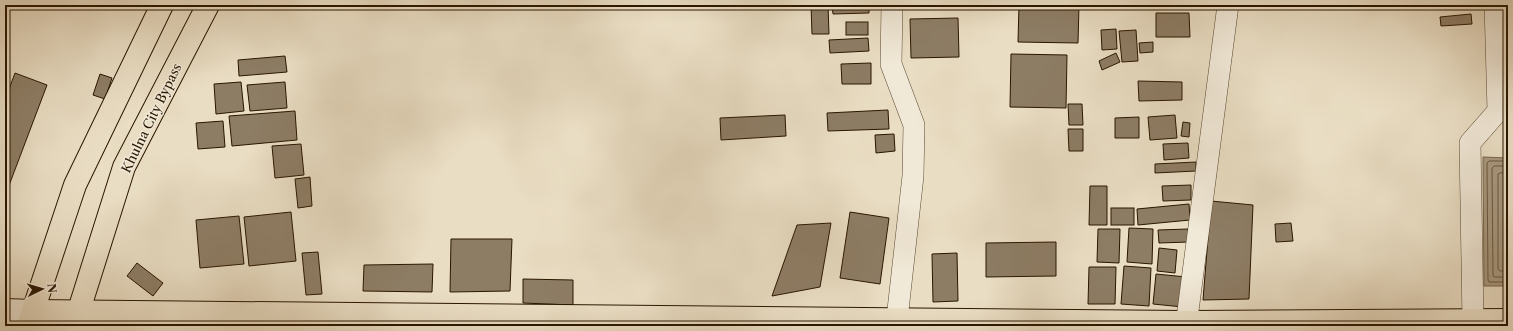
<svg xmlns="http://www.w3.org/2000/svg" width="1513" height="331" font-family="'Libre Caslon Text',serif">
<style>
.water{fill:#a89981;stroke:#76654d}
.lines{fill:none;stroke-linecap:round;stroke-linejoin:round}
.shore{stroke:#695840;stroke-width:1}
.building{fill:#8d7d65;stroke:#2a1600}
.street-casing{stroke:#5a4831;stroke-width:22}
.secondary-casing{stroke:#2a1600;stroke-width:24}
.primary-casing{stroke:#2a1600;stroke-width:24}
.highway-casing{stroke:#2a1600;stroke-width:24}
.street{stroke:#f1e9d8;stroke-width:21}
.secondary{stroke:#f1e9d8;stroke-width:22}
.primary{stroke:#e9ddc3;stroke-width:22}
.highway{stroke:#e9ddc3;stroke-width:22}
.labels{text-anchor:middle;stroke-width:3;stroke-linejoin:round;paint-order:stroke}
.street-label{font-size:13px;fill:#2a1600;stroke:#f1e9d8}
</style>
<rect width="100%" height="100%" fill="#e9ddc3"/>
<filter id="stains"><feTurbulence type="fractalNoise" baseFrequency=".005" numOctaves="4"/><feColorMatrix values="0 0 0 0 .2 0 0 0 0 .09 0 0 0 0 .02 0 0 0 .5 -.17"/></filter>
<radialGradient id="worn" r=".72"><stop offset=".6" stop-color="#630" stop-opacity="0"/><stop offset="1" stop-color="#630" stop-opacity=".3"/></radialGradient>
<path class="water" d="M1483 157 1508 158V286H1484Z"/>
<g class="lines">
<g class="shore">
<path d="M1508 161H1489L1487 163 1488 280 1489 282H1508"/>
<path d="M1508 166H1494L1492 168 1493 275 1494 277H1508"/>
<path d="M1508 172 1500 173 1498 174V269L1500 271H1508"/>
</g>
</g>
<g class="building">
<path d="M93 5H104L102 9Z"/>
<path d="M811 5H828L829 34H812Z"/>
<path d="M832 5H869V13L833 14Z"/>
<path d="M1019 5H1079L1078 43 1018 42Z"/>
<path d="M1457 5H1471V7L1457 8Z"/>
<path d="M1156 13H1189L1190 37H1156Z"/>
<path d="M1471 14 1472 24 1441 26 1440 17Z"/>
<path d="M958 18 959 57 911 58 910 19Z"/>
<rect x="846" y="22" width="22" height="13"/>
<path d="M1116 29 1117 49 1102 50 1101 30Z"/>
<path d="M1136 30 1138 61 1122 62 1119 31Z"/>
<path d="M868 38 869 51 830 53 829 40Z"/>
<path d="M1153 42V52L1140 53 1139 43Z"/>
<path d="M1116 53 1120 62 1102 70 1099 61Z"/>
<path d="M1011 54 1067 55 1066 108 1010 107Z"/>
<path d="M285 56 287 72 239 76 238 60Z"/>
<path d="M871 63V84H842L841 64Z"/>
<path d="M15 73 47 85 5 196V100Z"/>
<path d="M100 74 112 78 105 99 93 95Z"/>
<path d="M1138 81 1182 82V100L1139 101Z"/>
<path d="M241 82 244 111 216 114 214 84Z"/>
<path d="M285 82 287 108 250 111 247 85Z"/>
<path d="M1068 104H1082L1083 125H1069Z"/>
<path d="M888 110 889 129 828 131 827 113Z"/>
<path d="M295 111 297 140 232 146 229 116Z"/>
<path d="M785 115 786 136 721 140 720 118Z"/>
<path d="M1175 115 1177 138 1150 140 1148 117Z"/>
<path d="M1139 117V138H1115V118Z"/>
<path d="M223 121 225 147 198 149 196 123Z"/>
<path d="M1183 122 1190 123 1189 137 1181 136Z"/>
<path d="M1068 129H1083V151H1069Z"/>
<path d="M894 134 895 151 876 153 875 135Z"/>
<path d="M1188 143 1189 158 1164 160 1163 144Z"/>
<path d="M301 144 304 175 275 178 272 146Z"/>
<path d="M1196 162V171L1155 173V164Z"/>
<path d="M310 177 312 206 298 208 295 179Z"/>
<path d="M1191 185V200L1163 201 1162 186Z"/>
<path d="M1090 186H1107V225H1089Z"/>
<path d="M1211 201 1253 205 1249 299 1203 300Z"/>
<path d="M1189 204 1190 220 1138 225 1137 209Z"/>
<rect x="1111" y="208" width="23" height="17"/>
<path d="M291 212 296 261 249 266 244 217Z"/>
<path d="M850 212 889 218 880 284 840 278Z"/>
<path d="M239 216 244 264 200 268 196 220Z"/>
<path d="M831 223 820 287 772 296 797 225Z"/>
<path d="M1291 223 1293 241 1276 242 1275 224Z"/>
<path d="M1129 228 1153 229 1152 264 1127 262Z"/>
<path d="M1098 229H1120L1119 263 1097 262Z"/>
<path d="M1188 229 1189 242 1159 243 1158 230Z"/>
<path d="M451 239H512L510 291 450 292Z"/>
<path d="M1056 242V276L986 277V243Z"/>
<path d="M1159 248 1177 250 1175 273 1157 271Z"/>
<path d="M318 252 322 294 306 295 302 253Z"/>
<path d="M957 253 958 301 933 302 932 254Z"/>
<path d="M137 263 163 283 153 296 127 276Z"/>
<path d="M433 264 432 292 363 291 364 265Z"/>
<path d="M1124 266 1151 268 1149 306 1121 304Z"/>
<path d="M1089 267H1116L1115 304H1088Z"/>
<path d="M1156 274 1186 277 1183 307 1153 304Z"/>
<path d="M523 279 573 280V305L523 303Z"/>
<rect x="244" y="323" width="15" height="3"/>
</g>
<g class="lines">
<defs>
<g id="street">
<path d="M892 5 891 64 914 125 913 176 897 319"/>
<path d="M1473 321 1470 143 1498 111 1495 5"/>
<path d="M1186 326 1228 5"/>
</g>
<path id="secondary" d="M5 310 33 311"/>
<path id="primary" d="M33 311 1186 322 1508 320"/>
<g id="highway">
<path d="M28 326 75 185 162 5"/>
<path d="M74 326 124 167 208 5"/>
</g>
</defs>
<use href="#street" class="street-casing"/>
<use href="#secondary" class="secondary-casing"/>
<use href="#primary" class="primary-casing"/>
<use href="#highway" class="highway-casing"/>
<use href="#street" class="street"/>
<use href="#secondary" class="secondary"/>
<use href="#primary" class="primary"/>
<use href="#highway" class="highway"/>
</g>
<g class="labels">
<g class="street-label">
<text transform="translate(151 118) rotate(-64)" y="5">Khulna City Bypass</text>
</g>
</g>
<rect width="1513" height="331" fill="none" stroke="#e9ddc3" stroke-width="20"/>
<rect x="6" y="6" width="1501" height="319" fill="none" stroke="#2a1600" stroke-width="2"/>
<rect x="10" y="10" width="1493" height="311" fill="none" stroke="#2a1600"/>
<g transform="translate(42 289) rotate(85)" stroke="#f1e9d8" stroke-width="3" paint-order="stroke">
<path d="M0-3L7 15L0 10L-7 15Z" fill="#2a1600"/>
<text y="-6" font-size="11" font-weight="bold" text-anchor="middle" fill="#2a1600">N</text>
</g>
<rect width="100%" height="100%" filter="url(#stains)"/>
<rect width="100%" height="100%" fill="url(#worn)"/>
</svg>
